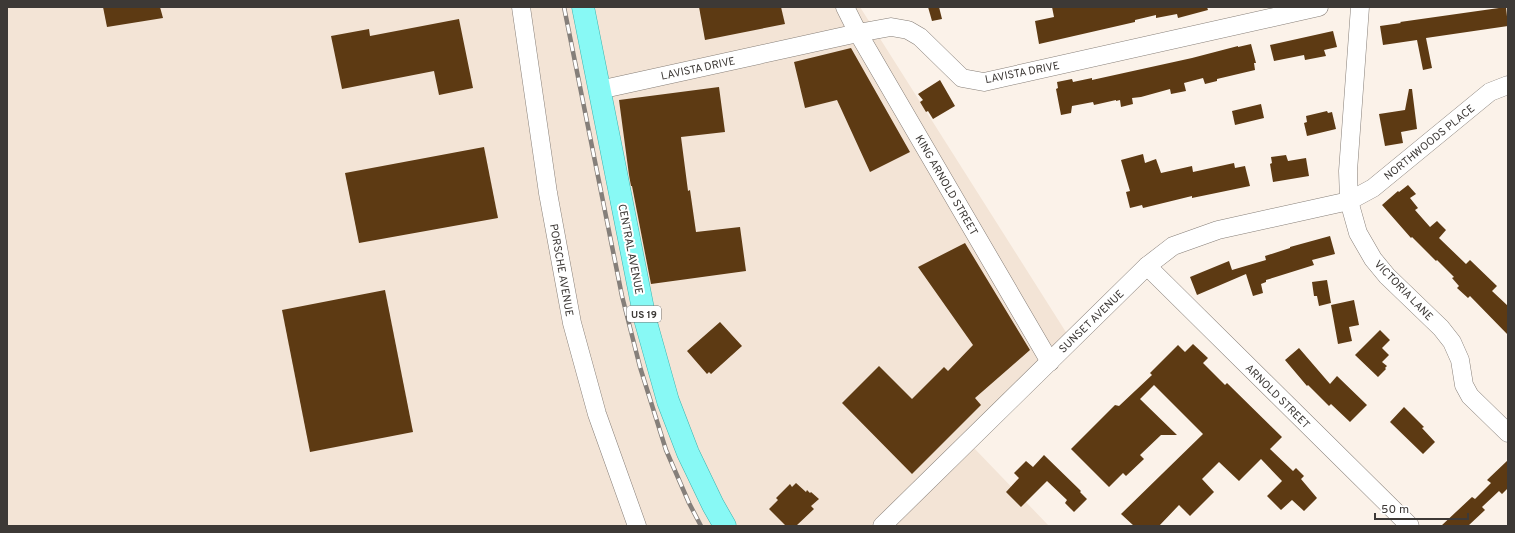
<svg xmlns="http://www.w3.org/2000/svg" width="1515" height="533" font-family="Overpass,sans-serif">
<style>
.built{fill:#f3e4d6}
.building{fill:#5d3a13}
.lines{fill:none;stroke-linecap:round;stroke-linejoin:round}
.minor-casing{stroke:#867e77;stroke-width:19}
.major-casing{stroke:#3ab3ae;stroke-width:23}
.minor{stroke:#fff;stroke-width:18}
.major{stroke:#88f9f5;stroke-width:22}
.rail-casing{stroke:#857f7a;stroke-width:4.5}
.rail{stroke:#fff;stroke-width:3;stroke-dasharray:9;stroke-linecap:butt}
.labels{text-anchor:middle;stroke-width:4;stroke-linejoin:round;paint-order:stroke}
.shield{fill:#fff;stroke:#777472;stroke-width:1}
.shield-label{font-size:10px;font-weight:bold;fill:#3d3936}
.street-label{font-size:11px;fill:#3d3936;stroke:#fff}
</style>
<rect width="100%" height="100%" fill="#fbf2e9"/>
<path class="built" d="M7 7H860L1076 348 974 448 1049 526H7Z"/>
<g class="building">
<path d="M103 7H160L163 18 107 27Z"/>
<path d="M699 7H781L785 24 705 40Z"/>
<path d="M928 7H939L942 19 932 21Z"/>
<path d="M1052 7H1207L1208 10 1178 18 1177 14 1156 18V15L1135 20V22L1039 44 1035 21 1054 17Z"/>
<path d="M1506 7 1508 26 1426 38 1432 68 1423 70 1417 40 1383 45 1380 26 1401 23 1400 22Z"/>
<path d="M459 19 473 88 439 95 434 71 342 89 331 36 369 29 370 36Z"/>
<path d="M1333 31 1337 47 1324 50 1326 56 1305 60 1304 55 1274 61 1270 45Z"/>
<path d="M1251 44 1256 63H1254L1255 70 1217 79V81L1205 84 1203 78 1184 83 1186 91 1171 94 1170 89 1141 97 1132 98 1133 104 1121 107 1120 100 1116 101V100L1094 105 1093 102 1072 106 1071 113 1061 115 1056 89 1058 88 1057 82 1072 79 1073 82 1092 78V80L1192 58 1238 46V47Z"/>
<path d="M851 48 910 152 870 172 837 100 805 108 794 62Z"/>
<path d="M940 80 955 106 933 119 928 111 926 112 920 102 923 100 918 94Z"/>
<path d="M719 87 725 132 681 137 688 191 690 190 696 232 740 227 746 271 651 284 632 186H631L629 175 619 100Z"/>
<path d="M1409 89H1412L1417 129 1401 132 1403 143 1385 146 1379 114 1405 110Z"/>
<path d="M1261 104 1264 118 1235 125 1232 111Z"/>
<path d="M1327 111 1328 113 1332 112 1336 129 1307 136 1304 123 1307 122 1306 116Z"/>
<path d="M484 147 498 218 359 243 345 173Z"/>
<path d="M1143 154 1145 163 1156 159 1161 173 1192 166 1193 172 1234 163 1235 168 1245 166 1250 186 1192 198V196L1143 208 1142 205 1130 208 1126 192 1130 191 1121 160Z"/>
<path d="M1286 155 1288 161 1306 158 1309 176 1273 182 1270 164 1272 163 1271 157Z"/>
<path d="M1408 185 1416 194 1410 198 1418 208 1415 210 1430 227 1437 221 1446 230 1439 238 1466 264 1470 260 1497 286 1492 291 1508 306V335L1470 296 1468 298 1457 288 1459 286 1452 278 1454 277 1437 260 1436 261 1412 237 1411 238 1382 205 1398 191 1399 192Z"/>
<path d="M1330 236 1335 254 1312 260 1314 265 1266 280V282L1261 284 1263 293 1253 296 1246 274 1197 295 1190 277 1229 261 1232 270 1266 260 1265 256 1290 248V247Z"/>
<path d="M965 243 1030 350 975 398 981 405 912 474 842 403 879 366 912 399 944 367 948 371 973 345 918 267Z"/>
<path d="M1327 280 1331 303 1319 306 1317 296H1314L1312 282Z"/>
<path d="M385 290 413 432 310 452 282 310Z"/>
<path d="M1354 300 1359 325 1349 327 1352 341 1338 344 1331 305Z"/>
<path d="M720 322 742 346 711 374 709 372 707 374 687 351Z"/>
<path d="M1380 330 1390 340 1382 348 1389 355 1382 362 1387 366 1385 368 1386 369 1378 377 1355 355Z"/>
<path d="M1193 344 1208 358 1203 363 1225 385 1227 383 1282 437 1270 449 1293 471 1296 468 1304 476 1301 479 1317 498 1304 511 1292 500 1281 510 1267 496 1282 481 1261 459 1239 481 1219 462 1202 479 1214 492 1190 516 1179 505 1159 526H1134L1121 514 1203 434 1154 385 1140 399 1177 435H1161L1140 455 1144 459 1126 476 1123 473 1109 487 1071 449 1115 405 1119 406 1152 375 1150 373 1178 345 1185 352Z"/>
<path d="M1299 348 1330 384 1337 376 1367 405 1350 422 1331 404 1329 406 1308 385 1307 386 1285 360Z"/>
<path d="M1404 407 1424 427 1422 428 1435 442 1423 454 1390 422Z"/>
<path d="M1044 455 1081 491 1080 492 1087 499 1074 512 1065 503 1067 500 1047 481 1021 507 1006 492 1019 478 1014 473 1026 461 1033 467Z"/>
<path d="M1508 460V488L1502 494 1499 491 1482 507 1485 510 1468 526H1441L1472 497 1475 499 1491 483 1487 480Z"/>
<path d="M796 483 806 492 807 490 810 493 811 492 819 499 811 506 814 509 796 526H786L769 509 778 500 776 498 790 484 792 487Z"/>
</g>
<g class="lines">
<defs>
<g id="minor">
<path d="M521 7 548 193 572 323 597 414 637 526"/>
<path d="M845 7 858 33 1050 362"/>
<path d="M1360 7 1348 171 1349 201 1358 233 1373 259 1387 276 1441 328 1452 342 1460 360 1464 385 1470 396 1508 433"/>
<path d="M599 90 858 33 891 27 908 30 920 37 962 78 984 82 1319 7"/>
<path d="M1147 266 1410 526"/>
<path d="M882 526 1147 266 1173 246 1218 230 1349 201 1373 188 1490 92 1508 85"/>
</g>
<path id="major" d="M583 7 645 319 668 401 688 453 713 505 725 526"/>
</defs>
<use href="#minor" class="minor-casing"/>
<use href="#major" class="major-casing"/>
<use href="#minor" class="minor"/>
<use href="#major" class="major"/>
<defs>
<path id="rail" d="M564 7 622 296 640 367 666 450 689 503 701 526"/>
</defs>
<use href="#rail" class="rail-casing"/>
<use href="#rail" class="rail"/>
</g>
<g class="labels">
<rect class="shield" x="627" y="306" width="34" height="16" rx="3"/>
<g class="shield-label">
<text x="644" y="318">US 19</text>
</g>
<g class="street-label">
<text transform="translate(698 68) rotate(-12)" y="4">LAVISTA DRIVE</text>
<text transform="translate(1022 72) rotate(-11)" y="4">LAVISTA DRIVE</text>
<text transform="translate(1429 142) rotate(-39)" y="4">NORTHWOODS PLACE</text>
<text transform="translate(947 185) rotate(60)" y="4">KING ARNOLD STREET</text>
<text transform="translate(631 249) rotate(79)" y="4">CENTRAL AVENUE</text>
<text transform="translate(562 270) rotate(80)" y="4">PORSCHE AVENUE</text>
<text transform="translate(1404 290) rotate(46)" y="4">VICTORIA LANE</text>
<text transform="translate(1091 321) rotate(-44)" y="4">SUNSET AVENUE</text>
<text transform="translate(1278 396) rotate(45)" y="4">ARNOLD STREET</text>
</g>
</g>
<rect width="1515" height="533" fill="none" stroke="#3d3936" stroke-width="16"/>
<path d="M1375 513v6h93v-6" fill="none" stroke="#3d3936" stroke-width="2"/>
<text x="1381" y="513" font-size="12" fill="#3d3936" stroke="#ffffff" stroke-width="3" paint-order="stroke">50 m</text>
</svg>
